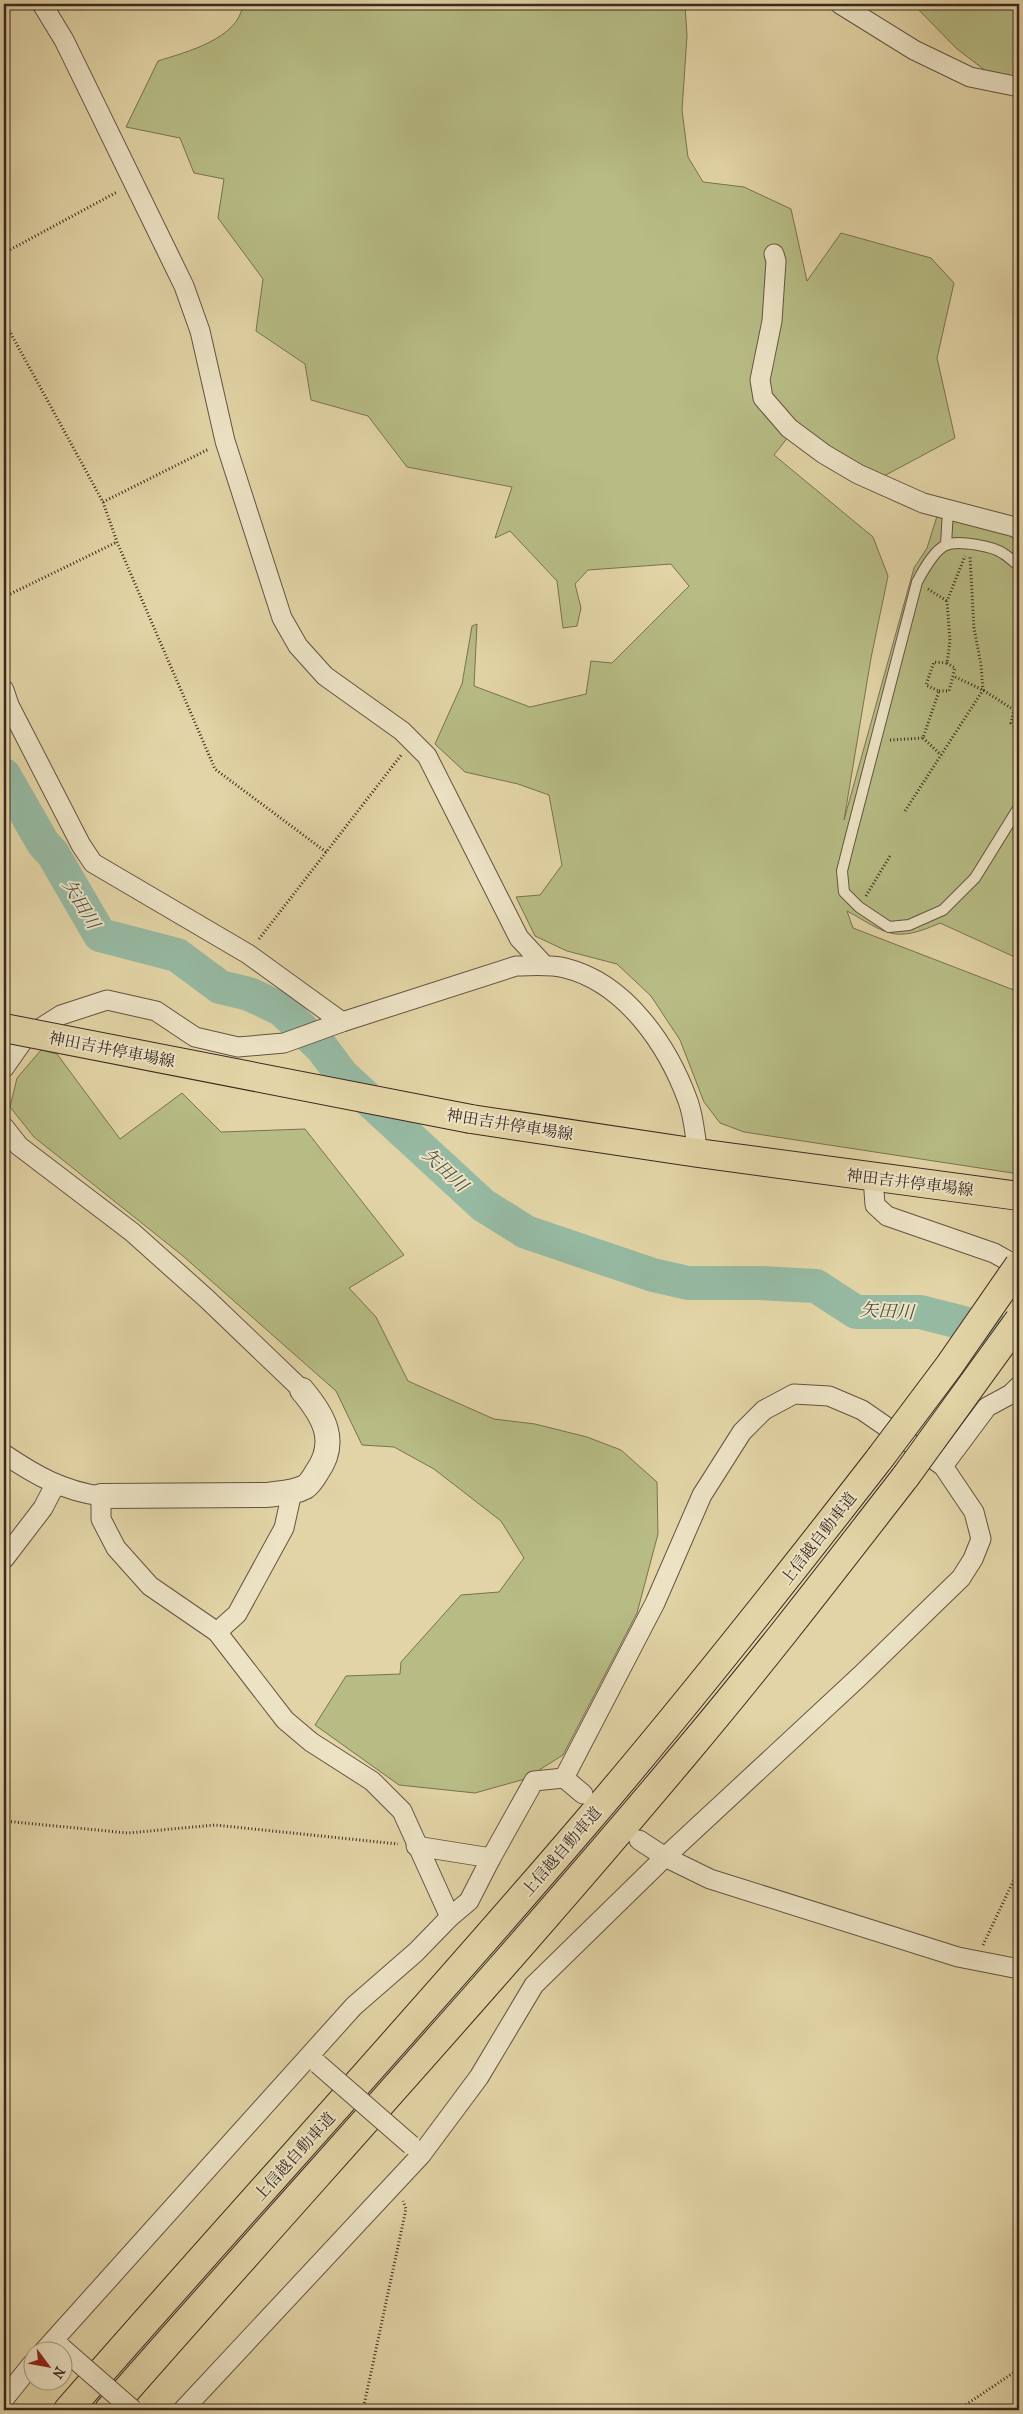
<svg xmlns="http://www.w3.org/2000/svg" width="1023" height="2414" font-family="'IM FELL French Canon','Noto Serif JP',serif">
<style>
.green{fill:#b7bc84;stroke:#787252}
.lines{fill:none;stroke-linecap:round;stroke-linejoin:round}
.river{stroke:#96b9a2;stroke-width:34}
.service-casing{stroke:#645342;stroke-width:12}
.minor-casing{stroke:#645342;stroke-width:21}
.tertiary-casing{stroke:#645342;stroke-width:26}
.primary-casing{stroke:#3a2821;stroke-width:30}
.motorway-casing{stroke:#3a2821;stroke-width:30}
.path{stroke:#3a2821;stroke-width:3;stroke-dasharray:1 2.5;stroke-linecap:butt}
.service{stroke:#ece3c5;stroke-width:10}
.minor{stroke:#ece3c5;stroke-width:19}
.tertiary{stroke:#ece3c5;stroke-width:24}
.primary{stroke:#e2d4a6;stroke-width:28}
.motorway{stroke:#e2d4a6;stroke-width:28}
.minor-bridge-casing{stroke:#645342;stroke-width:21;stroke-linecap:butt}
.primary-bridge-casing{stroke:#3a2821;stroke-width:30;stroke-linecap:butt}
.motorway-bridge-casing{stroke:#3a2821;stroke-width:30;stroke-linecap:butt}
.minor-bridge{stroke:#ece3c5;stroke-width:19}
.primary-bridge{stroke:#e2d4a6;stroke-width:28}
.motorway-bridge{stroke:#e2d4a6;stroke-width:28}
.labels{text-anchor:middle;stroke-width:4;stroke-linejoin:round;paint-order:stroke}
.street-label{font-size:16px;fill:#3a2821;stroke:#ece3c5}
.water-label{font-size:18px;font-style:italic;fill:#514c41;stroke:#ece3c5}
</style>
<rect width="100%" height="100%" fill="#e2d4a6"/>
<filter id="stains"><feTurbulence type="fractalNoise" baseFrequency=".004" numOctaves="4"/><feColorMatrix values="0 0 0 0 .2 0 0 0 0 .09 0 0 0 0 .02 0 0 0 .5 -.17"/></filter>
<radialGradient id="worn" r=".72"><stop offset=".6" stop-color="#630" stop-opacity="0"/><stop offset="1" stop-color="#630" stop-opacity=".3"/></radialGradient>
<g class="green">
<path d="M243 4H685L687 36 682 110 688 157 703 182 744 187 791 209 807 281 841 233 931 258 954 283 937 358 955 438 882 477 796 427 774 455 873 537 888 576 871 658 844 820 914 568 927 548 938 513 1019 536V959L940 923C893 944 887 933 847 911L853 928 1019 992V1174L744 1132 720 1123 704 1102 680 1040 651 996 617 964 567 951 535 936 516 897 540 895 562 865 549 795 518 784 465 772 435 744 462 684 472 626 477 624 474 686 530 707 586 694 591 661 612 663 689 586 671 564 588 570 575 584 581 608 577 626 563 628 557 581 510 531 495 538 512 487 407 467 368 416 311 400 305 364 256 331 263 279 218 218 224 179 194 173 180 138 126 127 158 61C186 52 239 39 243 4Z"/>
<path d="M913 4H1019V96L957 49Z"/>
<path d="M41 1050 57 1054 120 1139 182 1093 221 1132 305 1129 404 1255 349 1288 376 1317 408 1381 494 1419 535 1424 587 1437 621 1450 657 1482 658 1534 637 1613 563 1755 525 1779 475 1793 399 1785 315 1725 346 1676 400 1674 401 1662 461 1595 499 1592 524 1558 501 1521 434 1469 394 1447 362 1445 336 1391 183 1256 34 1137 10 1107 17 1078Z"/>
</g>
<g class="lines">
<path class="river" d="M4 775 43 843 53 854 100 935 177 955 220 987 249 994 281 1009 322 1048 342 1075 483 1205 526 1232 653 1275 688 1283H760L816 1286 856 1312H920L1019 1337"/>
<defs>
<g id="service">
<path d="M946 545 948 510"/>
<path d="M1019 566C1014 562 1009 557 1004 554 994 546 958 540 946 545 934 550 923 571 917 582L848 847 842 871 844 892 859 907 889 927 909 925 943 910 975 878 1019 807"/>
</g>
<g id="minor">
<path d="M42 4 64 40 184 286 200 331 225 441 282 618 298 646 325 676 402 731 427 756 519 938 544 965"/>
<path d="M840 4 914 50 970 77 1019 87"/>
<path d="M774 254 776 261 772 321 760 380 763 398 789 428 824 454 858 474 923 503 1015 527 1019 530"/>
<path d="M4 690 9 705 81 845 93 863 248 954 342 1022"/>
<path d="M4 1068 25 1038 61 1015 107 1000 156 1011 195 1037 238 1047 284 1043 342 1022 516 966C532 966 549 964 565 968 626 983 668 1046 688 1101 694 1117 695 1137 698 1153"/>
<path d="M4 1127 19 1146 132 1232 207 1299 302 1390"/>
<path d="M873 1177 875 1205 887 1216 994 1253 1019 1267"/>
<path d="M4 1454C35 1475 63 1491 101 1496V1519L116 1548 150 1586 217 1632 285 1720 311 1742 372 1781 402 1811 450 1917"/>
<path d="M943 1466 987 1407 1011 1394 1019 1386"/>
<path d="M4 1559 43 1508 55 1485"/>
<path d="M217 1632 237 1614 284 1528 292 1492"/>
<path d="M639 1840 665 1857 710 1879 958 1957 1019 1969"/>
<path d="M416 1846 491 1858"/>
<path d="M43 2352 354 2006 416 1952 450 1917 469 1901 491 1858 534 1781 564 1778 583 1794"/>
<path d="M4 2399 32 2364"/>
<path d="M183 2410 421 2155 479 2077 534 1985 665 1857 860 1676 961 1578 973 1559 981 1539 974 1512 943 1466 862 1410 829 1396 794 1394 764 1410 742 1432 702 1495 655 1603 564 1778"/>
</g>
<path id="tertiary" d="M101 1496 267 1495C280 1493 294 1493 305 1487 310 1484 314 1477 317 1472 339 1441 323 1415 302 1390"/>
<path id="primary" d="M471 1119 698 1153 1019 1196"/>
<g id="motorway">
<path d="M68 2410C239 2214 415 2023 584 1825 686 1706 783 1583 880 1458"/>
<path d="M109 2410C300 2192 497 1978 683 1756 760 1665 833 1570 906 1476"/>
</g>
</defs>
<use href="#service" class="service-casing"/>
<use href="#minor" class="minor-casing"/>
<use href="#tertiary" class="tertiary-casing"/>
<use href="#primary" class="primary-casing"/>
<use href="#motorway" class="motorway-casing"/>
<g class="path">
<path d="M4 253 117 192"/>
<path d="M4 321 103 502 117 542 215 769 326 852"/>
<path d="M103 502 209 449"/>
<path d="M928 589 947 601"/>
<path d="M4 597 117 542"/>
<path d="M947 663 955 668 953 676"/>
<path d="M939 691H949L953 676 983 690 1014 710 1011 723 1019 731"/>
<path d="M923 738 941 755"/>
<path d="M890 740 923 738 939 691 926 685 934 662 947 663 950 641 947 601 965 556"/>
<path d="M905 811 983 690 981 665 974 628 970 557"/>
<path d="M866 896 890 856"/>
<path d="M259 939 402 754"/>
<path d="M4 1821 128 1833 215 1825 398 1844"/>
<path d="M983 1945 1019 1869"/>
<path d="M363 2410 406 2209 403 2201"/>
<path d="M953 2410 964 2406 1019 2369"/>
</g>
<use href="#service" class="service"/>
<use href="#minor" class="minor"/>
<use href="#tertiary" class="tertiary"/>
<use href="#primary" class="primary"/>
<use href="#motorway" class="motorway"/>
<defs>
<g id="minor-bridge">
<path d="M318 2064 411 2145"/>
<path d="M62 2348 133 2410"/>
</g>
<path id="primary-bridge" d="M4 1028 471 1119"/>
<g id="motorway-bridge">
<path d="M880 1458 949 1366 1019 1265"/>
<path d="M906 1476 1019 1320"/>
</g>
</defs>
<use href="#minor-bridge" class="minor-bridge-casing"/>
<use href="#primary-bridge" class="primary-bridge-casing"/>
<use href="#motorway-bridge" class="motorway-bridge-casing"/>
<use href="#minor-bridge" class="minor-bridge"/>
<use href="#primary-bridge" class="primary-bridge"/>
<use href="#motorway-bridge" class="motorway-bridge"/>
</g>
<g class="labels">
<g class="street-label">
<text transform="translate(112 1049) rotate(11)" y="6">神田吉井停車場線</text>
<text transform="translate(510 1124) rotate(9)" y="6">神田吉井停車場線</text>
<text transform="translate(910 1182) rotate(7)" y="6">神田吉井停車場線</text>
<text transform="translate(818 1538) rotate(-52)" y="6">上信越自動車道</text>
<text transform="translate(561 1851) rotate(-49)" y="6">上信越自動車道</text>
<text transform="translate(294 2156) rotate(-48)" y="6">上信越自動車道</text>
</g>
<g class="water-label">
<text transform="translate(81 904) rotate(59)" y="6">矢田川</text>
<text transform="translate(445 1170) rotate(43)" y="6">矢田川</text>
<text transform="translate(887 1311) rotate(3)" y="6">矢田川</text>
</g>
</g>
<rect width="1023" height="2414" fill="none" stroke="#e2d4a6" stroke-width="20"/>
<rect x="5" y="5" width="1013" height="2404" fill="none" stroke="#3a2821" stroke-width="2.5"/>
<rect x="10" y="10" width="1003" height="2394" fill="none" stroke="#3a2821"/>
<g transform="translate(48 2366) rotate(122)"><circle r="24" fill="#ece3c5" stroke="#a59883"/>
<path d="M0-4L9 19L0 12L-9 19Z" fill="#8f2418"/>
<text y="-8" font-size="14" font-weight="bold" text-anchor="middle" fill="#3a2821">N</text>
</g>
<rect width="100%" height="100%" filter="url(#stains)"/>
<rect width="100%" height="100%" fill="url(#worn)"/>
</svg>
